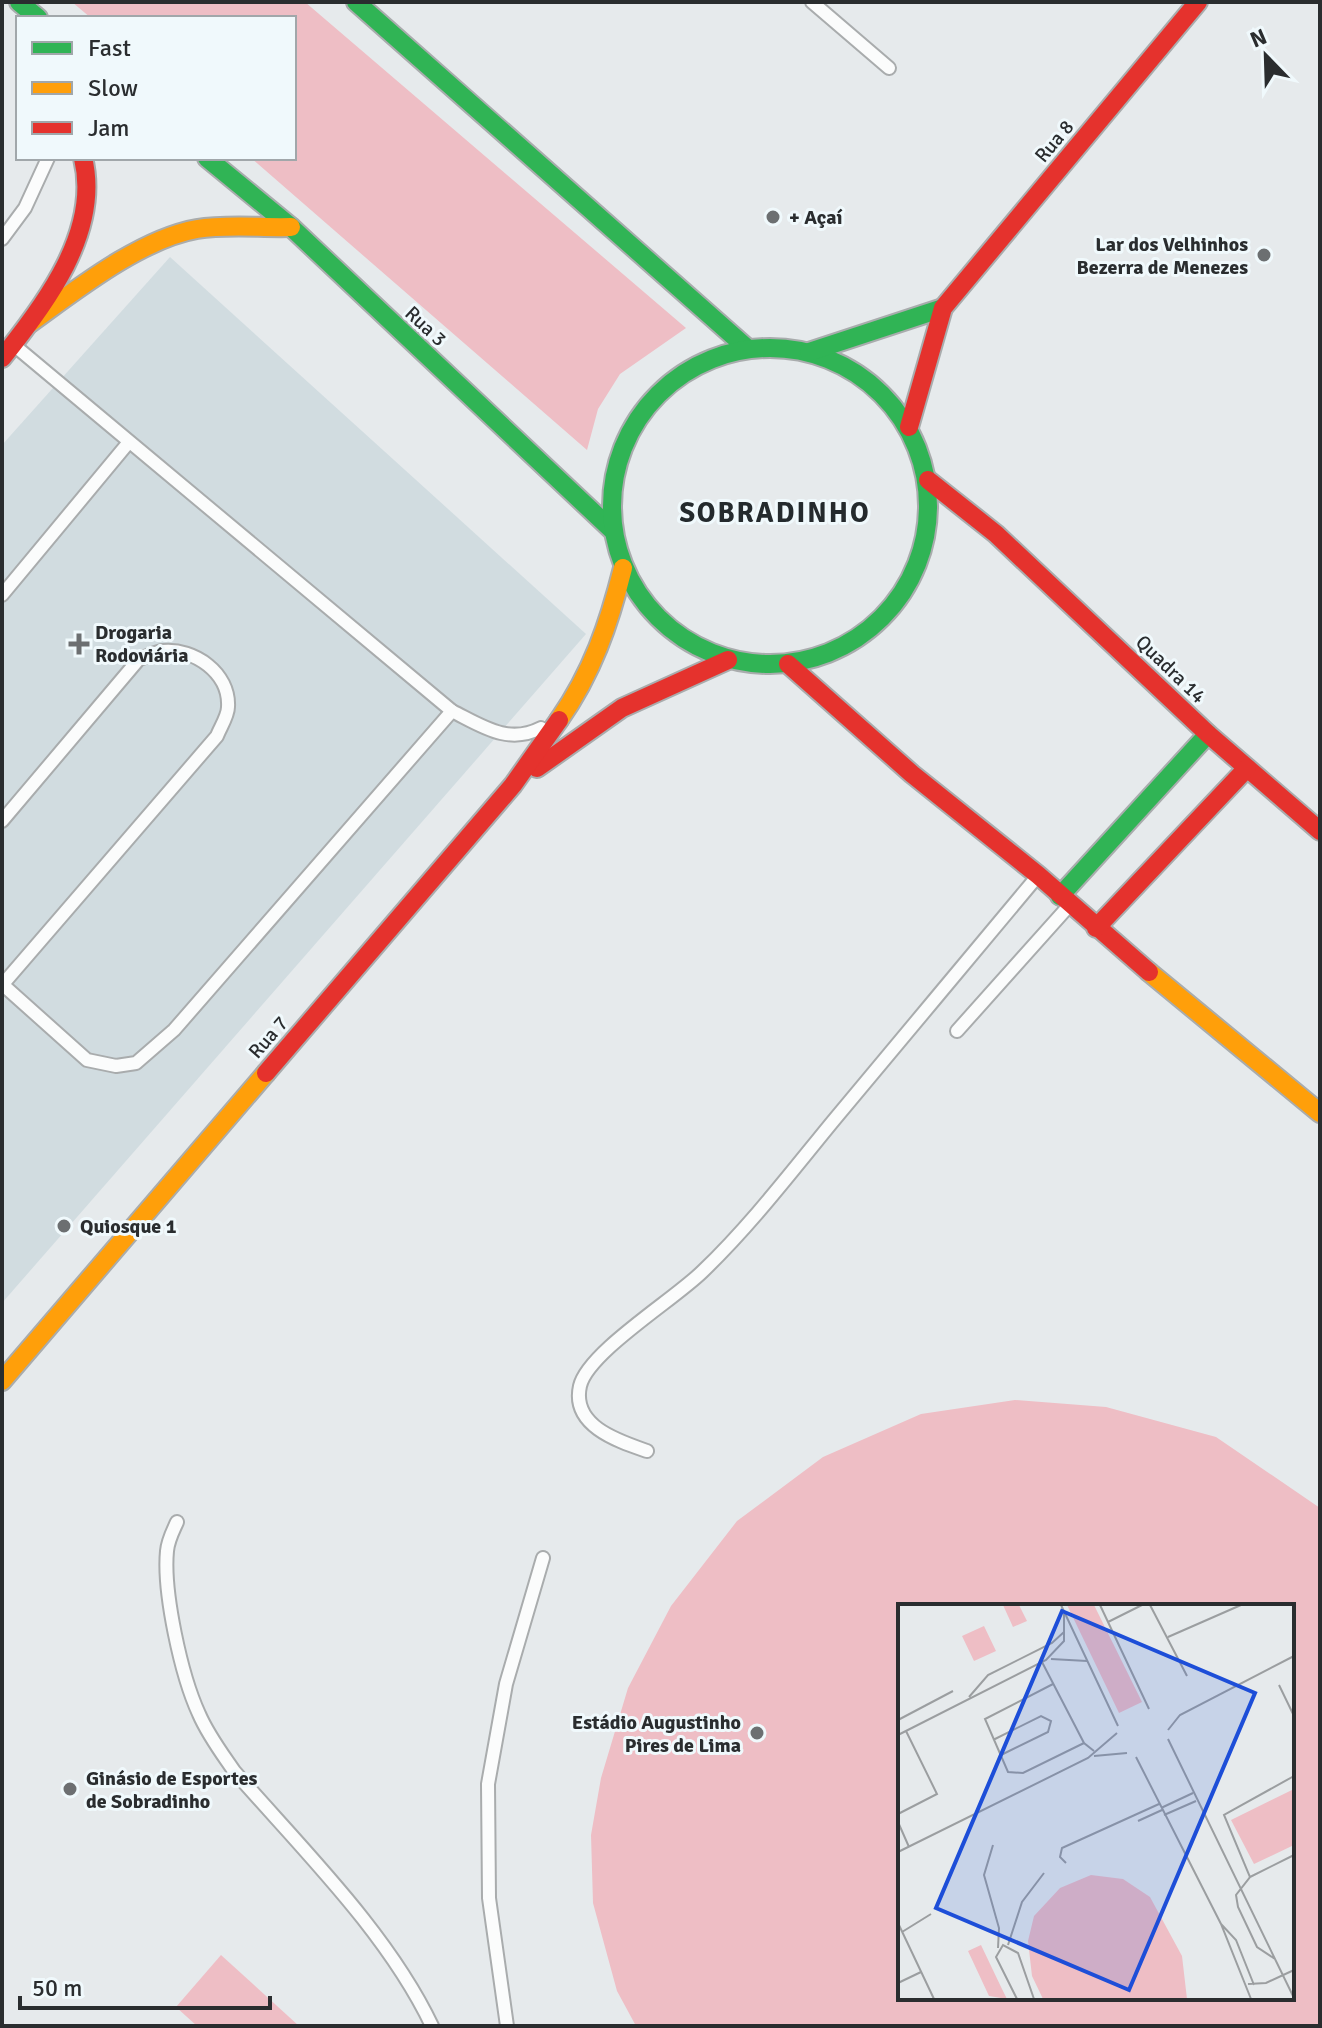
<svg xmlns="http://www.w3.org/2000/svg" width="1322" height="2028" font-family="Signika,sans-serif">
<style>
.built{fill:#d1dce0}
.green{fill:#eebec5;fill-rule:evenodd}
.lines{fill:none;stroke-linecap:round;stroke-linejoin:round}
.lane-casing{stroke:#a9acad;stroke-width:16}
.fast-casing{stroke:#a9acad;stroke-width:22}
.slow-casing{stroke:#a9acad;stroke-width:22}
.jam-casing{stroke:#a9acad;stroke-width:22}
.lane{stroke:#fbfcfc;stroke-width:12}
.fast{stroke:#30b455;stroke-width:18}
.slow{stroke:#ff9f0a;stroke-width:18}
.jam{stroke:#e5322d;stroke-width:18}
.poi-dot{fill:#6c6f71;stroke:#f0f9fc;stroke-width:3}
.labels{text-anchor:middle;stroke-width:6;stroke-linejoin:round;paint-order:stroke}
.street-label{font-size:20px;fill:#2a2d2f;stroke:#f0f9fc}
.poi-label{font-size:20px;font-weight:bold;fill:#2a2d2f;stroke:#f0f9fc;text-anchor:start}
.district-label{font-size:28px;font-weight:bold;letter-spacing:2px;fill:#242a2d;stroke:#f0f9fc}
.inset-road{fill:none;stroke:#9b9ea0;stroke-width:2}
.view{fill:#1d4ed8;fill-opacity:0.15;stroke:#1d4ed8;stroke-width:4}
.inset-edge{fill:none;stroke:#2a2d2f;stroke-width:4}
</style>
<rect width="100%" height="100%" fill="#e6eaec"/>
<path class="built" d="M170 257 586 634 2 1303V445Z"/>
<g class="green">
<path d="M72 2H305L686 328 620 374 598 409 587 450 251 158H294V18H91Z"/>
<path d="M1015 1400 1106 1407 1216 1437 1320 1508V2026H636L617 1991 593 1903 591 1835 601 1778 628 1688 671 1606 737 1521 823 1457 921 1414ZM900 1606H1292V1998H900Z"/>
<path d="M221 1955 299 2026H197L176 2007Z"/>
</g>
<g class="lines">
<defs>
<g id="lane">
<path d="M812 2 889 68"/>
<path d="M2 239 25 208 48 158"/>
<path d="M15 346 452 711C482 726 508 745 541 728"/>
<path d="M2 595 129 442"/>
<path d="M2 821 139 659C146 657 155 652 163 651 194 648 230 673 228 707 228 716 220 728 217 736L3 984"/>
<path d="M2 984 87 1060 116 1066 136 1063 174 1030 452 711"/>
<path d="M957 1031 1067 908"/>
<path d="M647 1451C618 1441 571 1426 580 1386 588 1352 675 1299 703 1271 751 1225 792 1171 834 1120 901 1039 969 959 1036 878"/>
<path d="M177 1522C173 1531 168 1540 167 1551 163 1592 181 1675 199 1714 208 1735 221 1752 234 1771 302 1849 388 1933 432 2026"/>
<path d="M507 2026 489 1898 488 1784 506 1684 543 1558"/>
</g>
<g id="fast">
<path d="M19 2 38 18"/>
<path d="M356 2 748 349"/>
<path d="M207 158 291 227 612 530"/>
<circle cx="770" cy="506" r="158"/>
<path d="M809 352 943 308"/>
<path d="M1060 896 1208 734"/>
</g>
<g id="slow">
<path d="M30 323C76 290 140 239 197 229 227 224 261 228 291 227"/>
<path d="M559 720C592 673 609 624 623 568"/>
<path d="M1149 972 1320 1113"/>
<path d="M2 1381 266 1073"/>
</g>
<g id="jam">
<path d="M2 358C45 305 101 231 83 158"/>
<path d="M909 427 943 308 1198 2"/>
<path d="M928 480 996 534 1208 734 1320 831"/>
<path d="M788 664 912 774 1038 875 1149 972"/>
<path d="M537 768 622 708 728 660"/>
<path d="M1096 928 1247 768"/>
<path d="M266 1073 513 785 559 720"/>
</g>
</defs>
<use href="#lane" class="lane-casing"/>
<use href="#fast" class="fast-casing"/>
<use href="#slow" class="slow-casing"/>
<use href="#jam" class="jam-casing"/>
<use href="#lane" class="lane"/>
<use href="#fast" class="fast"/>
<use href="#slow" class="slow"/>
<use href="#jam" class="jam"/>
</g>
<g class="poi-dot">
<circle cx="773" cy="217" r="8"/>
<circle cx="1264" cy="255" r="8"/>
<path d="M75 632h8v8h8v8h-8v8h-8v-8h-8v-8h8z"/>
<circle cx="64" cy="1226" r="8"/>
<circle cx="757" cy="1733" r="8"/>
<circle cx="70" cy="1789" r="8"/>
</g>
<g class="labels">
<g class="street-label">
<text transform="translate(1054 141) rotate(-50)" y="7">Rua 8</text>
<text transform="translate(426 326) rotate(43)" y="7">Rua 3</text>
<text transform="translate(1171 669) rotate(44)" y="7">Quadra 14</text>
<text transform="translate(268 1037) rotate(-49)" y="7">Rua 7</text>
</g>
<g class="poi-label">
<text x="789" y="224">+ Açaí</text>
<text x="1248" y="251" text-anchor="end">Lar dos Velhinhos<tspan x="1248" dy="23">Bezerra de Menezes</tspan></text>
<text x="95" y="639">Drogaria<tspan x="95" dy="23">Rodoviária</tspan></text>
<text x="80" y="1233">Quiosque 1</text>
<text x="741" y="1729" text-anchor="end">Estádio Augustinho<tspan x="741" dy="23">Pires de Lima</tspan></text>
<text x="86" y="1785">Ginásio de Esportes<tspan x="86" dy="23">de Sobradinho</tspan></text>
</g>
<g class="district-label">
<text x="775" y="522">SOBRADINHO</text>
</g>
</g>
<g transform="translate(898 1604)">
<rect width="396" height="396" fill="#e6eaec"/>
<path d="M105 1H121L129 17 115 23ZM169 1H196L244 98 221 109ZM86 22 98 47 76 57 64 32ZM396 185V241L356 260 333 216ZM193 271 225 275 252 293 284 352 289 395H145L134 372 130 337 136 312 162 284ZM83 341 104 385 109 395 91 392 70 347Z" fill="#eebec5"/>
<path class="inset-road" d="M163 1 220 122M202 1 251 105M252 1 289 72M210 18 244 1M270 33 343 1M153 55 189 57M144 58 186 139 196 147M155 80 87 115 110 168 125 169 186 139M381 81 396 112M71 93 90 71 154 39 166 28M0 116 55 87M270 126 282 111 396 52M0 131 148 56 166 37V10M270 135 396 394M95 136 143 112 153 117 150 128 103 151M196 152 229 149M238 153 323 320 353 395M263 204 295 189M0 210 39 190 8 127M266 211 298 197M240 217 264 206M0 218 11 243M95 241 86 271 101 324 100 344M0 248 190 154 219 129M168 259 162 253 164 244 261 200M352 273 396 251M0 319 36 395M323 320 338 336 356 381M4 328 33 310M110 341 124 298 146 269M377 355 359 343 340 303 338 291 352 273 326 211 396 172M0 379 23 368M350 380 368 379 396 366M119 395 98 353 105 341 120 349 136 395"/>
<path class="view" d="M164 7 357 89 231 386 38 304Z"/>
<rect width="396" height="396" class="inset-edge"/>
</g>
<rect width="1322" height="2028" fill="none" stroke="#2a2d2f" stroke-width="8"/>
<rect x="16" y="16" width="280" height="144" fill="#f0f9fc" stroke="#a1a7aa" stroke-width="2"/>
<rect x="32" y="42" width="40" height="12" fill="#30b455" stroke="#a1a7aa" stroke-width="2"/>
<text x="88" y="56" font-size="24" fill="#2a2d2f">Fast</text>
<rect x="32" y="82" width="40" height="12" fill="#ff9f0a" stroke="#a1a7aa" stroke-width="2"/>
<text x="88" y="96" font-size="24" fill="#2a2d2f">Slow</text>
<rect x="32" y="122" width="40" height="12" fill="#e5322d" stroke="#a1a7aa" stroke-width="2"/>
<text x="88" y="136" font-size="24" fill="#2a2d2f">Jam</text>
<g transform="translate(1266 56) rotate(337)" stroke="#f0f9fc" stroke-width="6" paint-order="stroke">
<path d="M0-6L14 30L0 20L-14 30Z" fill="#2a2d2f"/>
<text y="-12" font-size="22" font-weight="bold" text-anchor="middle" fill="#2a2d2f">N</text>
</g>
<path d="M20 1996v12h250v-12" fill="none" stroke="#2a2d2f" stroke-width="4"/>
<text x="32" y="1996" font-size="24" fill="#2a2d2f" stroke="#f0f9fc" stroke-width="6" paint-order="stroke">50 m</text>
</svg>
